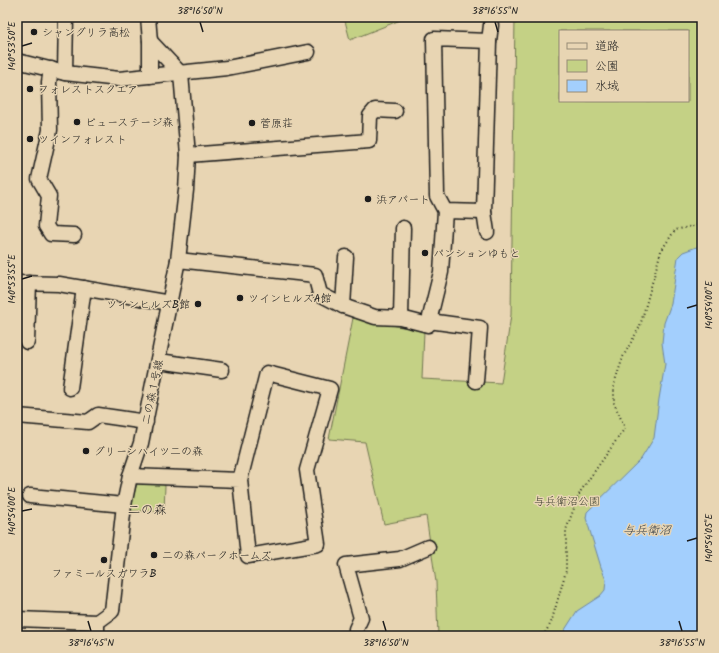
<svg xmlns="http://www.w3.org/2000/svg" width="719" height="653" font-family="Kalam,'Klee One',sans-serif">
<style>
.green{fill:#c4d185;stroke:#707650;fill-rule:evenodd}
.water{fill:#a3cffd;stroke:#6d87a3}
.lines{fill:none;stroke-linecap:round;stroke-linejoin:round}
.minor-casing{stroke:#1c1c1c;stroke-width:17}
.path{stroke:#1c1c1c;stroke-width:2;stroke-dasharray:1 3;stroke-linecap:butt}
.minor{stroke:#e8d5b3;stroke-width:14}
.ticks{fill:none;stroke:#1c1c1c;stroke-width:1.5}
.poi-dot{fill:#1c1c1c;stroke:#e8d5b3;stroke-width:1.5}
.labels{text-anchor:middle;stroke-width:3;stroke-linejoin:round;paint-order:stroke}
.poi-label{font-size:11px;fill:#1c1c1c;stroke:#e8d5b3;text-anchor:start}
.street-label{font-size:11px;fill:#1c1c1c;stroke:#e8d5b3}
.park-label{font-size:11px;fill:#3e4031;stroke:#e8d5b3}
.water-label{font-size:12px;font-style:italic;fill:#374049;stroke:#e8d5b3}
.quarter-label{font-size:13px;fill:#1c1c1c;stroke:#e8d5b3}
.neatline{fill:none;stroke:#1c1c1c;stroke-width:1.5}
.ticks-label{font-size:10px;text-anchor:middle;fill:#1c1c1c}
</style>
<rect width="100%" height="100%" fill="#e8d5b3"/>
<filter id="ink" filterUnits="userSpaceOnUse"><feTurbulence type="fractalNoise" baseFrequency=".025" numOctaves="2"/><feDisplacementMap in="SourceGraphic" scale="8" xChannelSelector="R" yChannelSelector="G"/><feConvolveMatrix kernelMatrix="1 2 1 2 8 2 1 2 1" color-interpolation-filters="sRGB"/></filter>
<g filter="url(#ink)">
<g class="green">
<path d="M344 17H408L350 40Z"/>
<path d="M515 17H702V636H438L436 582 426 516 384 524 365 442 329 439 353 318 424 331 422 379 501 383 511 315ZM560 31H688V101H560Z"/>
<path d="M138 480 165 485 164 511H129Z"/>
</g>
<path class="water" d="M702 245V604L698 636H561L577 611 600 596 605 590 606 580 601 567 586 518 587 512 641 459 654 438 659 399 665 364 662 343 664 323 671 304 678 257 683 252Z"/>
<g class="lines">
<defs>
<g id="minor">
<path d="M148 17 150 41V76"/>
<path d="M150 41 181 74"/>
<path d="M489 41 491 25"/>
<path d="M17 61 65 73 119 79 227 68 308 52"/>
<path d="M51 69 49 82 50 130 39 179 49 196 46 226 51 234 74 235"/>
<path d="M65 73 66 17"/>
<path d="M188 155 369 141 370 116 375 110 395 111"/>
<path d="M484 212 487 232"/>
<path d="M178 260 315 275 320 294 343 306 375 317 401 318 428 325 441 272 445 211 437 196 434 39 489 41 484 212 445 211"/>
<path d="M17 283 59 284 170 303"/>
<path d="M343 306 346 257"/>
<path d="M401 318 403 228"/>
<path d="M429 321 480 328 476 381"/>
<path d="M27 342 29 283"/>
<path d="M159 361 222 370"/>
<path d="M70 388 84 288"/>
<path d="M17 416 88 422 98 415 146 422"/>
<path d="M130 476 240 480 267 373 330 389 307 470 318 544 248 556 240 480"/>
<path d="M30 496 124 505"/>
<path d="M17 619 97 622 112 611 124 505 130 476 141 443 178 260 186 190 188 155 181 74"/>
<path d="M97 622V636"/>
<path d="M356 636V629L361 618 346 565 400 559 428 547"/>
</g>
</defs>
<use href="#minor" class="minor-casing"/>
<path class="path" d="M543 636 551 623 566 571V530L580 492 625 428 614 403V385L623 357 640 326 661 251 675 230 702 224"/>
<use href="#minor" class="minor"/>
</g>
</g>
<path class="ticks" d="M200 22 203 32M495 22 498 32M22 46 32 43M22 279 32 276M687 308 697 305M22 511 32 509M687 541 697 538M88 621 91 631M383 621 386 631M679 621 682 631"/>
<g class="poi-dot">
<circle cx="34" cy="32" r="4"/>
<circle cx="30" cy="89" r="4"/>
<circle cx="77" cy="122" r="4"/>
<circle cx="252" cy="123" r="4"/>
<circle cx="30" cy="139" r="4"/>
<circle cx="368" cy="199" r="4"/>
<circle cx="425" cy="253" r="4"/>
<circle cx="240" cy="298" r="4"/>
<circle cx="198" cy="304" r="4"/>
<circle cx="86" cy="451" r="4"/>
<circle cx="154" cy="555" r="4"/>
<circle cx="104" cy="560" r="4"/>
</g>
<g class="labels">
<g class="poi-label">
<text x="42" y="36">シャングリラ高松</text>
<text x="38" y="93">フォレストスクエア</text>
<text x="85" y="126">ビューステージ森</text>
<text x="260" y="127">菅原荘</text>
<text x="38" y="143">ツインフォレスト</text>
<text x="376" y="203">浜アパート</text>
<text x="433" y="257">パンションゆもと</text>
<text x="248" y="302">ツインヒルズA館</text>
<text x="190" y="308" text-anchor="end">ツインヒルズB館</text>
<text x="94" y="455">グリーンハイツ二の森</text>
<text x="162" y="559">二の森パークホームズ</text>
<text x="104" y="577" text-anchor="middle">ファミールスガワラB</text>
</g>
<g class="street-label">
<text transform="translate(152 392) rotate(-78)" y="4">二の森１号線</text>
</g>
<g class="park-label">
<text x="567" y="505">与兵衛沼公園</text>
</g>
<g class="water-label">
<text x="647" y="534">与兵衛沼</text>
</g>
<g class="quarter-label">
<text x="147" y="514">二の森</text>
</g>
</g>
<rect width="719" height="653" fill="none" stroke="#e8d5b3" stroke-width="44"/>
<rect x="559" y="30" width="130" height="72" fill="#e8d5b3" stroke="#968b77"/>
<rect x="567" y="43" width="20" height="6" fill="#e8d5b3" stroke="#968b77"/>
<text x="595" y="50" font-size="12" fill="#1c1c1c">道路</text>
<rect x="567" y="60" width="20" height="12" fill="#c4d185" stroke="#968b77"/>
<text x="595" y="70" font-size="12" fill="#1c1c1c">公園</text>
<rect x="567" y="80" width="20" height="12" fill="#a3cffd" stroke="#968b77"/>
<text x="595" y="90" font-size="12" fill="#1c1c1c">水域</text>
<rect x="22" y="22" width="675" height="609" class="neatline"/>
<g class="ticks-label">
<text x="200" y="14">38°16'50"N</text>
<text x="495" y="14">38°16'55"N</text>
<text transform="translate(11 46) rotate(-90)" y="4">140°53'50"E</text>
<text transform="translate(11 279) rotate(-90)" y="4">140°53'55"E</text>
<text transform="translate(708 305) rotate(-90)" y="4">140°54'00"E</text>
<text transform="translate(11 511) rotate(-90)" y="4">140°54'00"E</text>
<text transform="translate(708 538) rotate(-90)" y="4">140°54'05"E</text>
<text x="91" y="646">38°16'45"N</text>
<text x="386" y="646">38°16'50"N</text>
<text x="682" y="646">38°16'55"N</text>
</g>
</svg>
